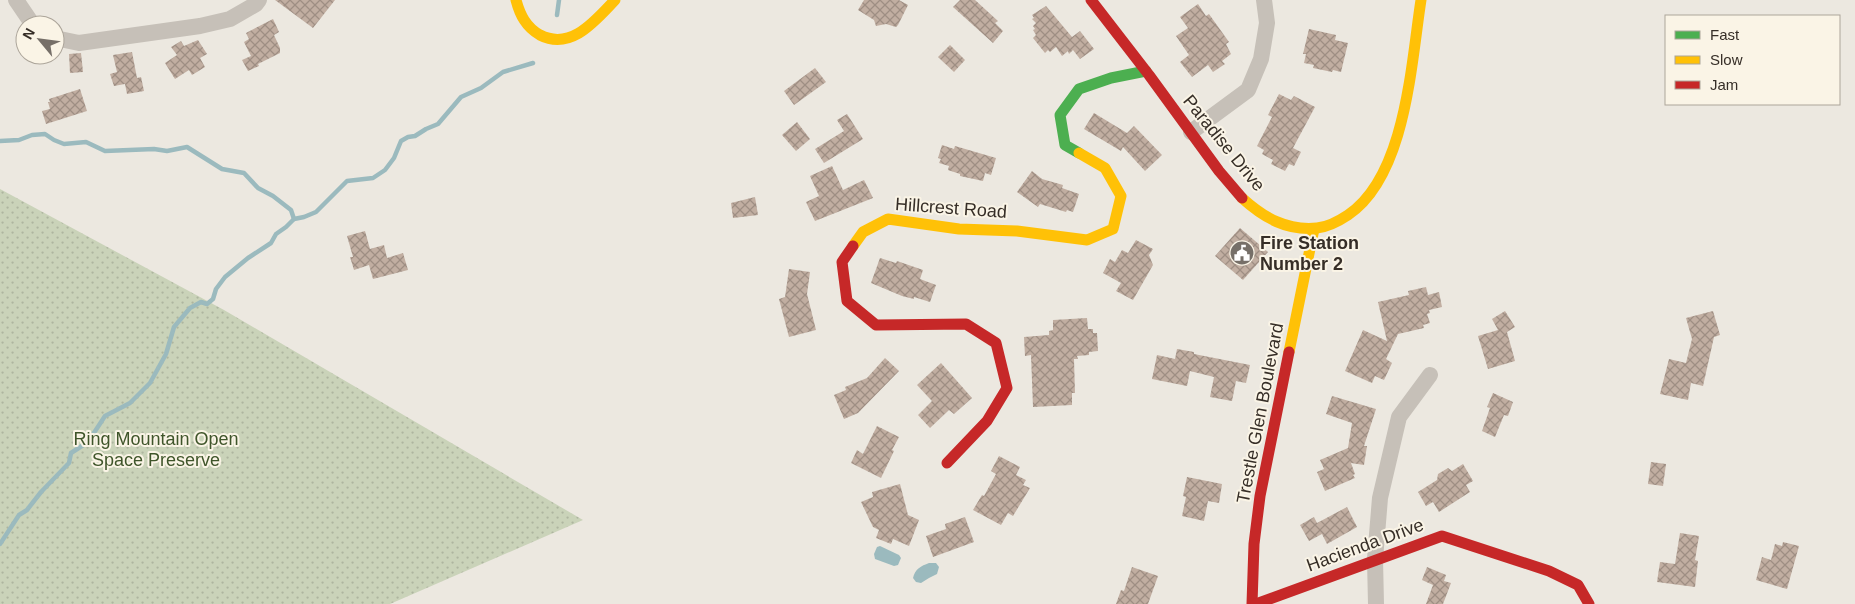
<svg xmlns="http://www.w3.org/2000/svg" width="1855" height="604" font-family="Helvetica,sans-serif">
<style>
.park{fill:url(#park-dots)}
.water{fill:#9bbabe}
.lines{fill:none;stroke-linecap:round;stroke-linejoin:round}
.stream{stroke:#9bbabe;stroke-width:4.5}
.building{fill:url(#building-cross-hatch)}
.street{stroke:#c6c0b8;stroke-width:16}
.fast{stroke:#4caf50;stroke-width:11}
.slow{stroke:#ffc107;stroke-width:11}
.jam{stroke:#c62828;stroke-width:11}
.labels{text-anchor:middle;stroke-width:4;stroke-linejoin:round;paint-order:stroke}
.street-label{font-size:18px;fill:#362e27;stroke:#faf4e6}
.poi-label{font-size:18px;font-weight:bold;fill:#362e27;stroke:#faf4e6;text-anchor:start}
.park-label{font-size:18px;fill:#3f552a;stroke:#faf4e6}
</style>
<defs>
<pattern id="park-dots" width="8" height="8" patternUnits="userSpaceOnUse" patternTransform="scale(1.25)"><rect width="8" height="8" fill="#cad3b9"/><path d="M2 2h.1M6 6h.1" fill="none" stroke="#aeb59f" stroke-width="1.8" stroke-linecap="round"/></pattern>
<pattern id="building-cross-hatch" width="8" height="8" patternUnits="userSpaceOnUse" patternTransform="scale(1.25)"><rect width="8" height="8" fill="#c1aea1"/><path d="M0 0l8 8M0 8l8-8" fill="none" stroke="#9e8e83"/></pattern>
</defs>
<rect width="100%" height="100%" fill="#ece8e0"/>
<path class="park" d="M0 189 224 310 583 520 390 604H0Z"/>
<g class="water">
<path d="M880 546 899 555 901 558 898 565 894 566 875 559 874 554 877 547Z"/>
<path d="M929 563H936L939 567 937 574 929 578 921 583 916 582 913 578C915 569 921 566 929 563Z"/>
</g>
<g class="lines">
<g class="stream">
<path d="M557 15 559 0"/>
<path d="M0 141 19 140 32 135 45 134 54 140 64 144 86 142 105 151 154 149 167 151 187 147 222 169 244 173 258 188 273 196 291 210 294 219"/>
<path d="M0 544 19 515 27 510 41 492 69 463 71 453 88 442 105 416 130 403 150 383 166 354 174 327 190 308 201 302 207 304 213 299 216 289 225 277 248 258 271 243 276 234 286 227 294 219 304 217 316 212 347 181 373 178 385 170 394 158 401 141 408 137 415 136 426 129 438 124 461 97 481 88 503 72 533 63"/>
</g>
</g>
<g class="building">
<path d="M275 0H335L313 28Z"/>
<path d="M864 0H899L908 5 898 25 896 27 886 24 876 26 874 20 858 10Z"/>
<path d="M960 0H975L998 21 995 23 1003 31 993 43 953 7Z"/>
<path d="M1198 4 1206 16 1209 14 1229 42 1226 44 1231 54 1222 61 1225 64 1213 72 1208 65 1192 77 1180 62 1189 55 1176 36 1188 28 1180 17Z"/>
<path d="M1046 6 1072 37 1080 31 1094 49 1080 59 1073 50 1069 54 1068 51 1062 56 1056 47 1050 52 1048 50 1045 53 1033 38 1036 35 1033 30 1035 29 1033 26 1036 23 1032 19 1034 18 1032 15Z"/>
<path d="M273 19 279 32 274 35 280 48V53L258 64 259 66 248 71 242 60 251 56 244 42 249 39 246 33Z"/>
<path d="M1309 29 1336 35 1335 40 1348 43 1341 72 1333 70 1332 72 1313 68 1314 65 1304 63 1306 54H1303Z"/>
<path d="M198 40 207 54 200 58 205 67 192 75 189 70 175 79 165 63 177 55 171 47 181 41 184 46Z"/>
<path d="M950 45 965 60 954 72 938 57Z"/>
<path d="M132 52 137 78 141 77 144 91 127 94 125 84 114 86 110 74 117 72 113 55Z"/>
<path d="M81 53 83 72 70 73 69 54Z"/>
<path d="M815 68 826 82 794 105 784 91Z"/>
<path d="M80 89 87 111 46 124 42 111 50 109 48 102H50L49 99Z"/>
<path d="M1279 94 1291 100 1294 96 1315 107 1293 148 1301 152 1294 166 1289 164 1285 171 1271 164 1273 160 1262 154 1264 150 1257 146 1272 117 1268 115Z"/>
<path d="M1094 113 1127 133 1134 126 1162 155 1145 171 1123 147 1121 151 1084 129Z"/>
<path d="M847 114 863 139 824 163 815 149 844 131 837 120Z"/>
<path d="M797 122 810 139 796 151 782 135Z"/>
<path d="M942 145 954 149 955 146 996 158 991 175 985 173 983 181 960 176V174L948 170 949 166 939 163 941 159 938 158Z"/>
<path d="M832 166 843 190 864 180 873 198 815 221 806 202 819 196 810 176Z"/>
<path d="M1032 171 1042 179 1063 185 1062 188 1079 194 1073 212 1067 210 1066 212 1040 204 1038 207 1017 192Z"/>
<path d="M755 197 758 215 733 218 731 203Z"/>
<path d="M1240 228 1268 252 1243 280 1215 256Z"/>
<path d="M365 231 370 249 384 245 387 258 403 253 408 270 373 279 369 265 354 270 350 257H353L347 236Z"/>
<path d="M1136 240 1153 249 1149 255 1153 265 1133 300 1116 291 1121 283 1103 273 1110 259 1115 262 1122 250 1128 253Z"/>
<path d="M880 258 896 263 897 261 923 270 920 279 936 285 930 302 914 297V299L902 296 871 283Z"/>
<path d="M789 269 810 272 807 294 816 330 789 337 779 299 785 297Z"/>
<path d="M1426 287 1428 295 1439 292 1442 307 1429 310 1430 313 1427 314 1430 323 1423 325 1424 328 1398 334 1386 359 1392 363 1384 380 1375 376 1372 383 1345 371 1363 330 1387 341 1378 302 1409 295 1408 291Z"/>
<path d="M1505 311 1515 327 1507 332 1515 361 1488 369 1478 336 1498 330 1492 319Z"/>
<path d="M1713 311 1720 335 1714 337 1703 386 1691 383 1688 400 1660 394 1669 359 1686 363 1692 339 1686 318Z"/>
<path d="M1087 318 1088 329H1093V333H1097L1098 351 1089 352V355L1077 356 1078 359H1074L1075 393H1072V405L1033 407 1031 355 1025 356 1024 337 1049 335V331L1053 330V320Z"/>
<path d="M1177 349 1194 352V354L1250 365 1246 383 1236 381 1232 401 1210 397 1214 377 1190 371 1187 386 1152 379 1157 355 1175 359Z"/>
<path d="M885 358 899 371 858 413 844 419 834 395 846 390 845 387 867 378Z"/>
<path d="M941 363 972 398 954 414 949 410 930 428 918 415 932 401 917 385Z"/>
<path d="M1493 393 1513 402 1508 416 1504 415 1495 437 1482 431 1490 408 1487 407Z"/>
<path d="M1332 396 1376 409 1364 446H1367L1364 465 1351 463 1355 474 1353 475 1355 478 1325 491 1317 472 1324 469 1320 460 1348 448 1352 423 1326 414Z"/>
<path d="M877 426 899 437 892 450 894 451 881 478 851 463 857 450 863 454Z"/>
<path d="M999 456 1020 467 1016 475 1026 480 1023 485 1030 488 1013 516 1008 513 1001 525 973 510 982 495 984 496 996 474 991 471Z"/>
<path d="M1651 462 1666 464 1663 486 1648 484Z"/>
<path d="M1463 464 1473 481 1466 485 1470 492 1439 512 1433 502 1426 506 1418 492 1437 480 1438 474 1448 468 1452 471Z"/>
<path d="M1187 477 1222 484 1219 503 1208 501 1204 521 1182 516 1186 497 1183 496Z"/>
<path d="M900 484 908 515 919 520 909 546 893 539 891 544 876 538 879 530 873 527 861 502 873 497 872 492Z"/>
<path d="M1347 507 1357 527 1327 544 1322 534 1309 541 1300 525 1314 517 1317 523Z"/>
<path d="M965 517 974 542 933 557 926 536 946 529 945 524Z"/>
<path d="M1680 533 1699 536 1695 560 1698 561 1695 587 1657 582 1660 562 1675 564Z"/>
<path d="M1783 542 1799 546 1787 589 1756 580 1762 557 1771 560 1775 544 1782 546Z"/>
<path d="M1132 567 1158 576 1148 604H1116L1121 590 1124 591Z"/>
<path d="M1427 567 1446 575 1444 581 1451 583 1443 604H1426L1433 585 1422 580Z"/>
</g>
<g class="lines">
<g class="street">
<path d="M16 0 33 25"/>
<path d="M55 38 79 43 200 26 230 19 256 4 259 0"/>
<path d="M1191 132 1248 90 1261 59 1267 23 1264 0"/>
<path d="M1376 604 1375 559 1380 498 1399 417 1430 375"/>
</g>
<path class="fast" d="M1079 153 1065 145 1060 115 1079 89 1111 78 1146 71"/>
<g class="slow">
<path d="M516 0C520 15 526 27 540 35 571 51 595 21 615 0"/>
<path d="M1242 198C1264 218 1287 231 1317 228 1329 227 1339 221 1348 215 1406 176 1411 64 1421 0"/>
<path d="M853 246 863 232 888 219 959 229 1017 231 1087 240 1113 229 1121 196 1105 168 1079 153"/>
<path d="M1289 352 1314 229"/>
</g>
<g class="jam">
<path d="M1091 0 1149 75 1219 171 1242 198"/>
<path d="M853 246 842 262 847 301 876 325 966 324 996 343 1007 388 987 421 947 463"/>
<path d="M1252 604 1254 544 1260 496 1289 352"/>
<path d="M1256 604 1442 536 1549 571 1578 585 1589 604"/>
</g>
</g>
<defs>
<symbol id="civic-disc" viewBox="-11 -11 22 22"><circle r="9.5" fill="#766f68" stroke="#faf4e6"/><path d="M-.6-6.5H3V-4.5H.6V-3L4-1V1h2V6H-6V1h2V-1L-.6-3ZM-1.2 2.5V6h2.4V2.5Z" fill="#fff"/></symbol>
</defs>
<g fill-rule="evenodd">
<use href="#civic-disc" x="1228" y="239" width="28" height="28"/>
</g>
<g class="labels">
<g class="street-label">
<text transform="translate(1224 143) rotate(51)" y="6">Paradise Drive</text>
<text transform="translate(951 208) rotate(4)" y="6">Hillcrest Road</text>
<text transform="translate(1260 413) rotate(-79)" y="6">Trestle Glen Boulevard</text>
<text transform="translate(1365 545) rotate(-20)" y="6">Hacienda Drive</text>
</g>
<g class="poi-label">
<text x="1260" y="249">Fire Station<tspan x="1260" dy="21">Number 2</tspan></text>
</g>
<g class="park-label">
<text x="156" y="445">Ring Mountain Open<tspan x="156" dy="21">Space Preserve</tspan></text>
</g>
</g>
<rect x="1665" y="15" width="175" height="90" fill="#faf4e6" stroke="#aca59a"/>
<rect x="1675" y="31" width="25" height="8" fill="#4caf50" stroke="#aca59a"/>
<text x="1710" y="40" font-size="15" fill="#362e27">Fast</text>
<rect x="1675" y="56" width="25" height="8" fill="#ffc107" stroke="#aca59a"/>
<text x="1710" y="65" font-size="15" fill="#362e27">Slow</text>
<rect x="1675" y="81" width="25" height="8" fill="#c62828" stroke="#aca59a"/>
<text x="1710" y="90" font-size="15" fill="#362e27">Jam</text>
<g transform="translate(40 40) rotate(299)"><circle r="24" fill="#faf4e6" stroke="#aca59a"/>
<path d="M0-4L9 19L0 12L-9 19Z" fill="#766f68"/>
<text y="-8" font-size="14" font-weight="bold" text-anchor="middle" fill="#362e27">N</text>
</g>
</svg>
